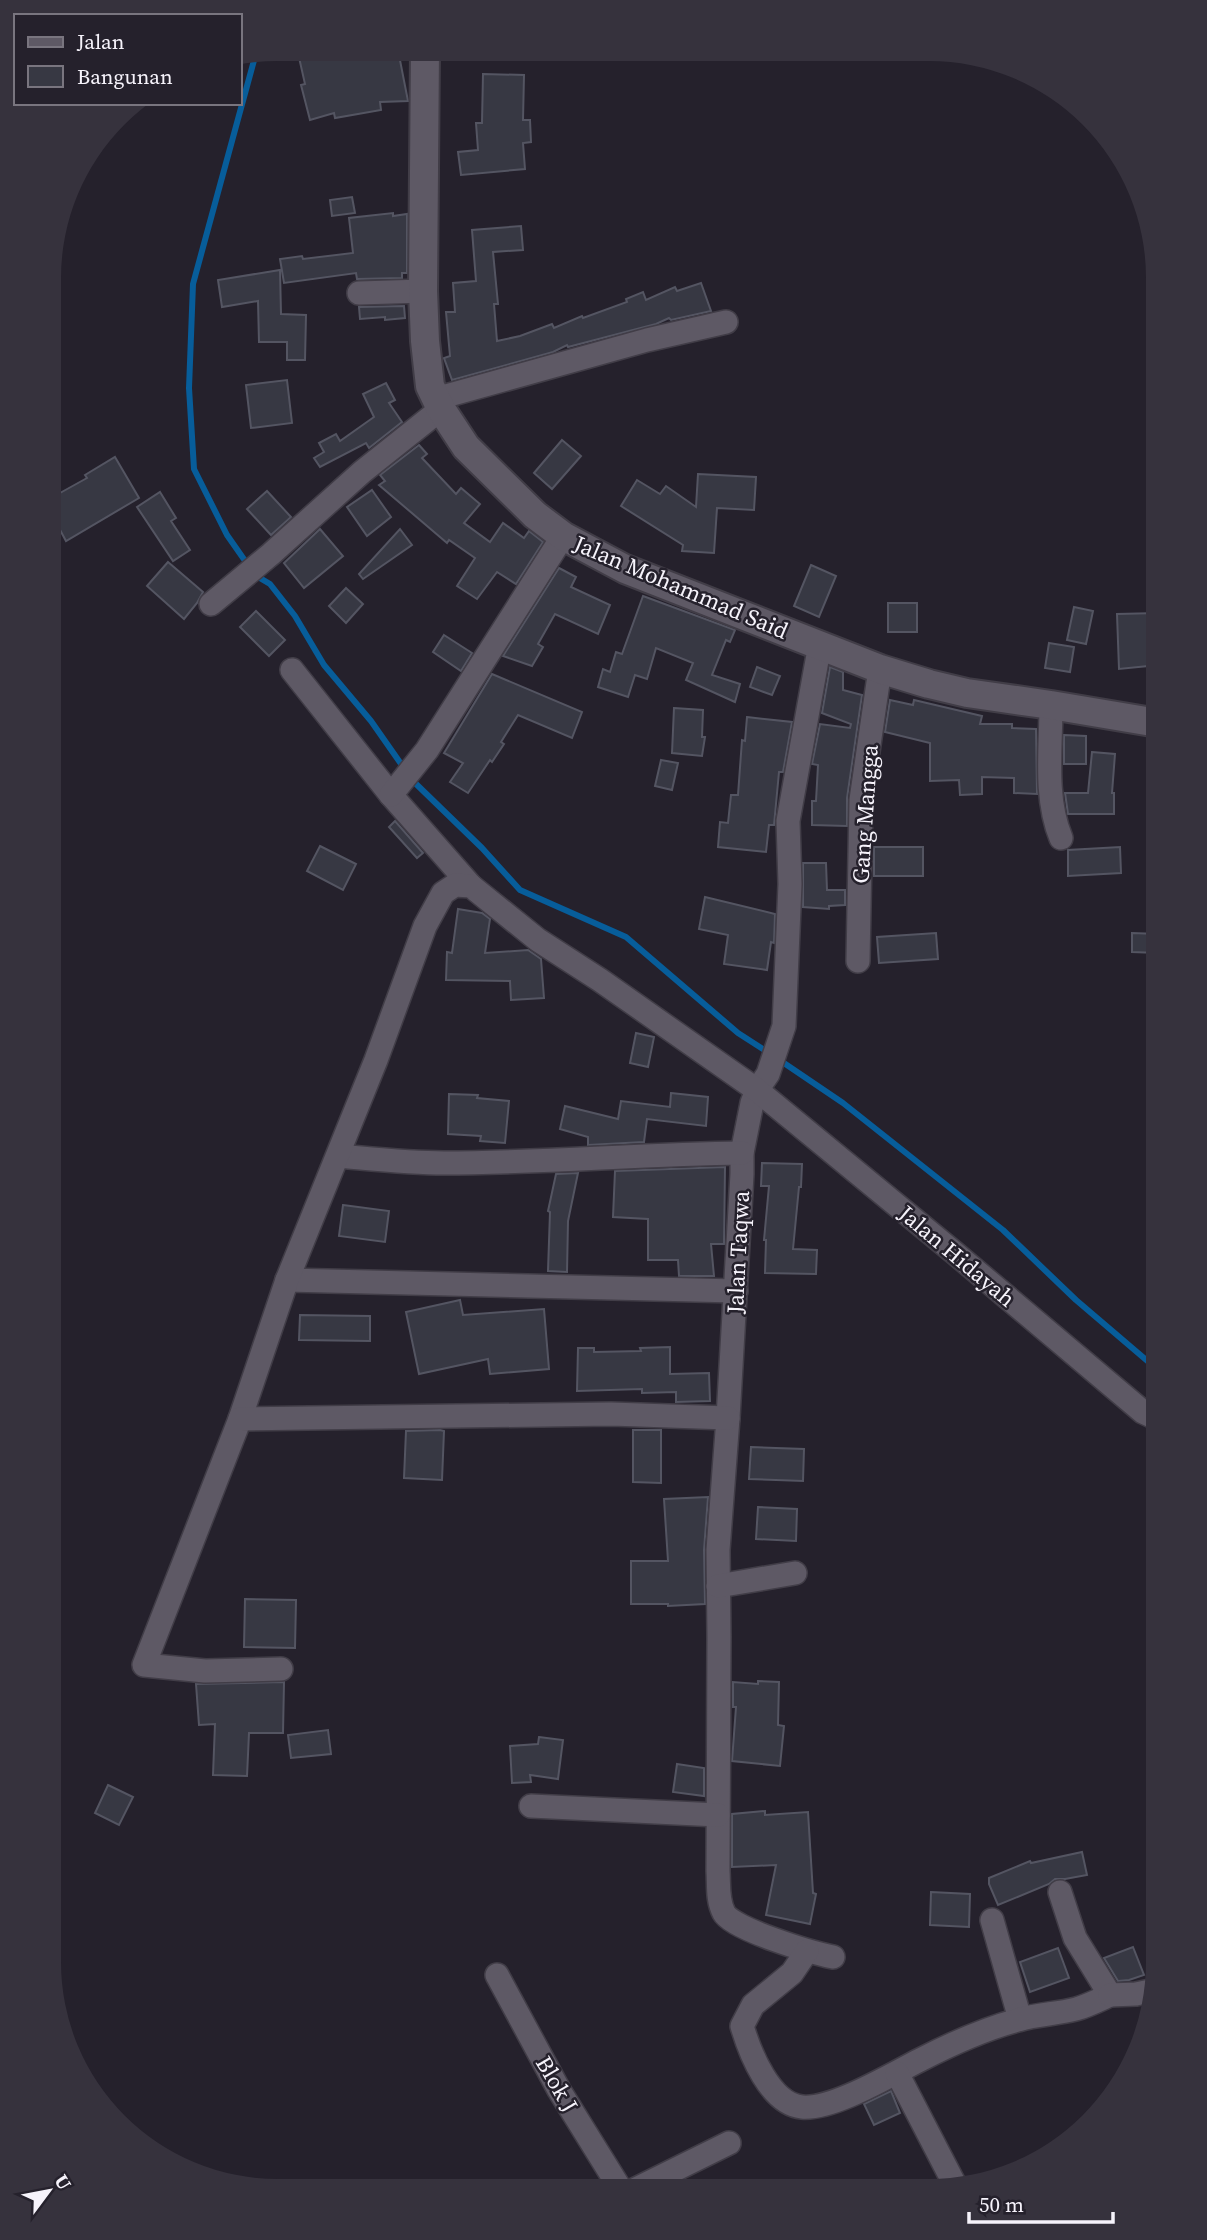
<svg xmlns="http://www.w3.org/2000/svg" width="1207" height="2240" font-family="'Source Serif 4',serif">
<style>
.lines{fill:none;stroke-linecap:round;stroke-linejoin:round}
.stream{stroke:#075d9a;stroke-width:6}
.building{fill:#373843;stroke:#545562;stroke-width:2}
.minor-casing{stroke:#413d47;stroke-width:26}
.tertiary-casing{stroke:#413d47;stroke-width:32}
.minor{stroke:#5e5965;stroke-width:23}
.tertiary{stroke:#5e5965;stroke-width:28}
.labels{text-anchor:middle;stroke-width:5;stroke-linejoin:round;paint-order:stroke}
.street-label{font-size:23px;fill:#f6f3fb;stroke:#25212c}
</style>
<rect width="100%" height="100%" fill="#25212c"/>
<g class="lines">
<g class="stream">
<path d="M256 53 193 284 189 388 194 469 227 535 255 575 270 584 295 616 324 665 371 721 413 781 482 848 520 890 626 937 738 1033 769 1053"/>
<path d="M778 1059 843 1103 1003 1230 1076 1300 1158 1370"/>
</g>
</g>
<g class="building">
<path d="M315 49 398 50 408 101 380 102 381 110 335 118 334 113 310 120 301 85 305 84 298 53Z"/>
<path d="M483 74 524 75 523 120H530L531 142 523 143 525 169 461 175 458 152 478 150 476 123H482Z"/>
<path d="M352 197 355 213 332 216 330 200Z"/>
<path d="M393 213V216L407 214V273H402V278L357 279 356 273 284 283 280 259 302 256 303 259 353 253 349 218Z"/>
<path d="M521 226 523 250 493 252 498 304H494L497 341 520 336 552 324 554 328 582 316 583 318 627 302 626 299 643 292 646 300 675 287 677 291 701 283 711 311 671 320 669 318 656 324 568 347 567 345 553 352 452 380 444 358 450 356 446 312H455L453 283 476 281 472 230Z"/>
<path d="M280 270 281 314 306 315 305 360H287V342H259L258 301 222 307 218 280Z"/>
<path d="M404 306 405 318 385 320V317L360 319 359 307Z"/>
<path d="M287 380 292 423 251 428 246 385Z"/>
<path d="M386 383 395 400 389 403 402 422 369 448 366 443 320 467 314 458 324 452 319 443 336 434 340 441 374 417 363 394Z"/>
<path d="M562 440 581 456 552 489 534 473Z"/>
<path d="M419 445 427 454 422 458 456 494 461 488 480 504 464 523 490 542 503 523 524 538 529 531 543 542 516 584 497 572 477 599 457 586 475 558 449 540 447 543 379 485 385 481 380 475Z"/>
<path d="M115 457 139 498 66 541 51 513V498L87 478 85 475Z"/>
<path d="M698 474 756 477 754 510 717 508 714 553 682 551 683 545 621 506 637 480 660 494 666 486 696 507Z"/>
<path d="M372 490 391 517 367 536 347 507Z"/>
<path d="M267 491 291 517 271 535 247 509Z"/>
<path d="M160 492 176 518 171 521 190 550 173 561 137 507Z"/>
<path d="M320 529 343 556 304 588 284 563Z"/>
<path d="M400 529 412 545 363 579 359 574Z"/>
<path d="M168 562 203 592 197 603 184 619 147 586Z"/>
<path d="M811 565 836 576 819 617 794 606Z"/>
<path d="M559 568 576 577 571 587 610 605 598 634 555 614 538 644 543 647 532 666 503 656Z"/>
<path d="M346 588 363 604 346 623 329 606Z"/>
<path d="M643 596 735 630 730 642 726 640 712 675 740 684 735 702 686 680 693 663 656 648 647 679 635 675 628 697 598 687 603 669 610 672 616 652 622 654Z"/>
<rect x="888" y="603" width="29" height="29"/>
<path d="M1074 607 1093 611 1086 644 1067 640Z"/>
<path d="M256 611 285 640 269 656 240 627Z"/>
<path d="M1158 613V665L1119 669 1117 614Z"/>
<path d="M444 635 472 653 461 671 433 652Z"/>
<path d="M1049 643 1074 647 1070 672 1045 668Z"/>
<path d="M757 667 780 676 772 695 750 687Z"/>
<path d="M830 667 843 672V690L862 695 847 798V826L812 825V801H816L818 765 812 764 820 724 850 728 851 724 822 713Z"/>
<path d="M492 674 582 712 572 738 518 715 501 742 504 744 492 762 490 760 468 793 450 782 463 763 444 753Z"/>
<path d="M890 700 913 705 914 700 982 716 980 724H1012V728L1036 729 1037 794 1014 793V778L982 777V794L960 795 959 780 930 781V743L885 732Z"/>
<path d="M674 708 703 710 702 737H705L702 756 672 753Z"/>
<path d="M747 717 792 722 783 772H779L774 825H769L766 852 718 847 720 822 728 823 731 795H738L742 740 745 741Z"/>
<path d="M1064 735 1086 736V764H1064Z"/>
<path d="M1092 752 1115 754 1112 793H1114V814H1068L1065 793H1088Z"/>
<path d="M661 760 678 763 672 790 655 786Z"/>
<path d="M395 821 423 853 417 858 389 827Z"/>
<path d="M320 846 356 864 343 890 307 871Z"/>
<rect x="874" y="847" width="49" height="29"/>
<path d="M1120 847 1121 873 1068 876V850Z"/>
<path d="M803 863H826L827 890H845V905L829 906V909L803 907Z"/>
<path d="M705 897 775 914 774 943 771 942 767 970 724 964 728 935 699 929Z"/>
<path d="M458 909 482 913 490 919 485 953 528 950 541 959 544 998 511 1000 510 981 446 980 447 952 452 953Z"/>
<path d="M936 933 938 959 879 963 877 937Z"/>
<path d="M1132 933 1158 934V953L1132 952Z"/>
<path d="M636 1033 654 1037 648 1067 630 1063Z"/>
<path d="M671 1093 708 1097 706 1126 647 1119 644 1142 588 1145V1137L560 1129 565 1106 618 1119 621 1101 670 1107Z"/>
<path d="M449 1094 478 1095 477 1098 509 1101 505 1143 480 1141 481 1136 448 1134Z"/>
<path d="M762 1163 802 1164 801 1187H799L793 1249 817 1250 816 1274 765 1273 766 1240H764L769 1186H761Z"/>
<path d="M725 1167 724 1244H711L714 1276H679L678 1260H648V1219L613 1217 615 1171Z"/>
<path d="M578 1173 568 1221 567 1272 548 1271 550 1212 548 1211 556 1174Z"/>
<path d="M343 1205 389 1211 385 1242 339 1236Z"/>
<path d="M460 1300 463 1315 544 1309 549 1369 490 1374 488 1359 419 1374 406 1312Z"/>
<path d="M300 1315 370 1316V1341L299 1340Z"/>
<path d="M670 1347V1374L709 1373 710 1401 676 1402V1392L642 1393V1389L577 1391 578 1348H594V1352L641 1351 640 1348Z"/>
<path d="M440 1430 444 1431 442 1480 404 1478 406 1431Z"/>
<path d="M633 1430H661V1483L633 1482Z"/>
<path d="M751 1447 804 1449 803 1481 749 1479Z"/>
<path d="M708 1497 704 1550 705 1604 668 1606V1604H631V1561H668L664 1499Z"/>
<path d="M758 1507 797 1509 796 1541 756 1539Z"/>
<path d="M245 1599 296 1600 295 1648 244 1647Z"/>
<path d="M758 1681 779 1682 778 1725 784 1726 780 1766 732 1761 736 1707H733V1682L758 1684Z"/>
<path d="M284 1682 283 1733H249L247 1776 213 1775 215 1724 199 1725 196 1684Z"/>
<path d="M328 1730 331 1754 291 1758 288 1735Z"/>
<path d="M539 1737 563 1740 558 1779 530 1775 531 1782 512 1783 510 1746 538 1744Z"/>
<path d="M677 1764 704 1768V1796L673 1792Z"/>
<path d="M108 1785 133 1797 119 1825 95 1813Z"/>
<path d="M765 1811V1815L808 1812 813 1893 816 1894 810 1924 766 1915 776 1865 732 1867V1814Z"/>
<path d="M1082 1852 1087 1875 1065 1879H1055L1049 1884 998 1905 989 1884V1878L1030 1861 1031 1863Z"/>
<path d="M931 1892 970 1894 969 1927 930 1925Z"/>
<path d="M1133 1947 1144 1975 1129 1980 1118 1981 1104 1958Z"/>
<path d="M1058 1948 1069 1978 1030 1992 1020 1962Z"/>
<path d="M891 2091 900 2113 874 2125 864 2104Z"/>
</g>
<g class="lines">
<defs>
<g id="minor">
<path d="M359 293 423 291"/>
<path d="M435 399 647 340 726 322"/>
<path d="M211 604 271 554 362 472 441 409"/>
<path d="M820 644 788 821 790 884 784 1026 768 1074 757 1090 752 1103 742 1153V1174L728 1418 718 1550 719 1637 718 1871C719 1885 717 1900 724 1913 732 1929 813 1953 833 1957"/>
<path d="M292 670 391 795 471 886"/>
<path d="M1051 705C1051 748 1044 797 1061 838"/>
<path d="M391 795 427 750 563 536"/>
<path d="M858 961 861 800 880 669"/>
<path d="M338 1156C373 1159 409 1163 444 1163 543 1163 642 1154 742 1153"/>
<path d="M287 1280 736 1291"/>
<path d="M240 1419 287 1280 376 1060 425 926 443 893 455 885 471 886 538 940 600 980 757 1090 956 1254 1143 1412 1158 1419"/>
<path d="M718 1586 795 1573"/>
<path d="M281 1669 205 1671 144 1665 240 1419 611 1414 728 1418"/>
<path d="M531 1806 718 1815"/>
<path d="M992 1920 1020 2019"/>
<path d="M807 1951 792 1973 753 2005 742 2026C750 2053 770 2104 802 2107 833 2110 892 2074 920 2060 951 2044 984 2029 1018 2020 1037 2014 1057 2014 1076 2009 1087 2006 1099 2000 1110 1995L1075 1938 1060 1892"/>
<path d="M497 1975 559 2090 621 2190"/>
<path d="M1110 1995 1136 1994 1155 1990"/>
<path d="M897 2073 956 2187"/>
<path d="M634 2190 729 2143"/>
</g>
<path id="tertiary" d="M425 50 423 291 425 341 430 386 441 409 466 447 535 515 563 536 625 569 880 669 929 684 967 693 1051 705 1158 723"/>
</defs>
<use href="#minor" class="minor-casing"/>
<use href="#tertiary" class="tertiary-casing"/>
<use href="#minor" class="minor"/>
<use href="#tertiary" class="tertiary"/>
</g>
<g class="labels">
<g class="street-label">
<text transform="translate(681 587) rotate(23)" y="8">Jalan Mohammad Said</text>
<text transform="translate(865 814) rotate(-86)" y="8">Gang Mangga</text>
<text transform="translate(738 1252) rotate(-87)" y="8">Jalan Taqwa</text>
<text transform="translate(957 1256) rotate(40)" y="8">Jalan Hidayah</text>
<text transform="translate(557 2084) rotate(60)" y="8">Blok J</text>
</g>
</g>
<path d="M0 0H1207V2240H0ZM278 61H929A217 217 0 0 1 1146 278V1962A217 217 0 0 1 929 2179H278A217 217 0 0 1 61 1962V278A217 217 0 0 1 278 61Z" fill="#36323d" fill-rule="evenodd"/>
<rect x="14" y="14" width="228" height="91" fill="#25212c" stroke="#79757f" stroke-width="2"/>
<rect x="28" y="37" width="35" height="10" fill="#5e5965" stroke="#79757f" stroke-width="2"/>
<text x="77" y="49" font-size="21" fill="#f6f3fb">Jalan</text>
<rect x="28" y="66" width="35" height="21" fill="#373843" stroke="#79757f" stroke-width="2"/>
<text x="77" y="84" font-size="21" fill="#f6f3fb">Bangunan</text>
<g transform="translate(49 2191) rotate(58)" stroke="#25212c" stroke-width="5" paint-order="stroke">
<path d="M0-5L12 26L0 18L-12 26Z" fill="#f6f3fb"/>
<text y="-10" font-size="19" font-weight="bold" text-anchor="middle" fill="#f6f3fb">U</text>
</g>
<path d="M969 2212v10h144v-10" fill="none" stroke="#f6f3fb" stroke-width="3.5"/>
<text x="979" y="2212" font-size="21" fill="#f6f3fb" stroke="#25212c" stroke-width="5" paint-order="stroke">50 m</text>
</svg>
